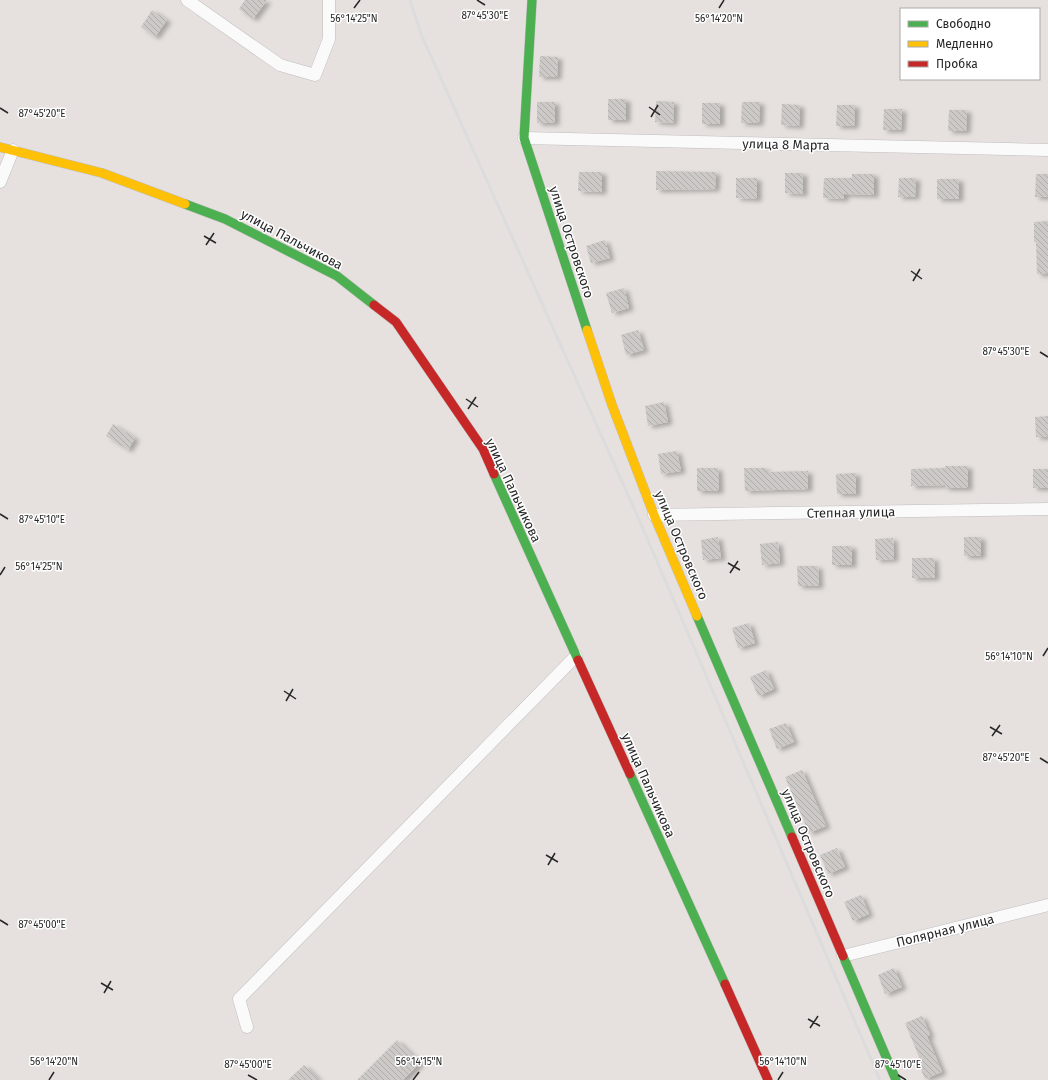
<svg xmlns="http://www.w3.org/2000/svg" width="1048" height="1080" font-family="'Fira Sans',sans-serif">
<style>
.building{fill:url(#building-back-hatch);filter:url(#shadow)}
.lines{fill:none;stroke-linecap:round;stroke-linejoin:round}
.street-casing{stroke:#c0bebf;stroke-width:13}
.fast-casing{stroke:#c0bebf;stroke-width:10}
.slow-casing{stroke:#c0bebf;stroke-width:10}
.jam-casing{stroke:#c0bebf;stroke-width:10}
.street{stroke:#fbfafa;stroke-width:12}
.fast{stroke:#4caf50;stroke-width:9}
.slow{stroke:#ffc107;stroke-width:9}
.jam{stroke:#c62828;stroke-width:9}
.rail{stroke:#dddcdd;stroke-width:3}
.ticks{fill:none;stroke:#272727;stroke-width:1.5}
.labels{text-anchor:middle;stroke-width:3;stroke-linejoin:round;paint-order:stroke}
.street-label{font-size:13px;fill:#272727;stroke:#fff}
.ticks-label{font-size:10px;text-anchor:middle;fill:#272727;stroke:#fff;stroke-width:3;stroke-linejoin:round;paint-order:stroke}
</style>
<defs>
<pattern id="building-back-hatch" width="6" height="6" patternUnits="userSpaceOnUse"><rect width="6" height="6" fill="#ccc9c7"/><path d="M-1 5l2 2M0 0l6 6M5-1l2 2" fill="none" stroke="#afadab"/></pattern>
<filter id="shadow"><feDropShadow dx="4.5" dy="2.5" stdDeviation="2" flood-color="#0004"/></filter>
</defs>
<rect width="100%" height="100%" fill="#e6e1de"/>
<g class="building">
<path d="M245 0H267L253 19 239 9Z"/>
<path d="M152 10 167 20 155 37 141 27Z"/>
<path d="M540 56 558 57 557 77H539Z"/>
<rect x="608" y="99" width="18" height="21"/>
<path d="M656 101 674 102 673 123 655 122Z"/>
<rect x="537" y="102" width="18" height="21"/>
<path d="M742 102H760L759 123H741Z"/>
<rect x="702" y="103" width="18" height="21"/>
<path d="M782 104 800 105 799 126 781 125Z"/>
<path d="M837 105H855L854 126H836Z"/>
<path d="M884 109H902L901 130H883Z"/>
<path d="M949 110H967L966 131H948Z"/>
<path d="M656 171 716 172 715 189 656 190Z"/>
<path d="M579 172H602V192L578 191Z"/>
<path d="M785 173H803V194L785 193Z"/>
<path d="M852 174H874V195L844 194V199L823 198 824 178H852Z"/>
<path d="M1036 174H1048V197H1035Z"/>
<path d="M736 178H757V199L736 198Z"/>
<path d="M899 178H916L915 197H898Z"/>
<rect x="937" y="179" width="22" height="20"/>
<path d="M1048 221V274H1037L1036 242H1034V222Z"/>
<path d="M605 240 610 258 591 263 586 246Z"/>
<path d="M624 288 629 308 612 313 606 293Z"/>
<path d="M638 330 644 350 626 355 621 335Z"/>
<path d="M664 402 668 422 648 426 645 406Z"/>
<path d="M1048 416V437H1036L1035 417Z"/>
<path d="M113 424 135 438 128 450 106 436Z"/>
<path d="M677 451 681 471 661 474 658 454Z"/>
<path d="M945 466H968V488H945V485L911 486V469L945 468Z"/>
<path d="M697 468H718L719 491H697Z"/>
<path d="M744 468H766V472L808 471V489L745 491Z"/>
<rect x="1033" y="469" width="15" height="19"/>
<path d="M856 473V494H837L836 474Z"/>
<path d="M718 537 721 558 703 560 701 540Z"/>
<rect x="964" y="537" width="17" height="19"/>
<path d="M893 538 894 559 876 560 875 539Z"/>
<path d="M778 542 780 563 762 565 760 544Z"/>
<rect x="832" y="546" width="20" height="19"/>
<path d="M912 558H934L935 578H912Z"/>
<path d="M797 566H818L819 586H798Z"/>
<path d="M749 623 755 643 738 648 732 628Z"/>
<path d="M766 670 774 689 758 696 750 677Z"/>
<path d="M786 723 794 742 777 749 769 729Z"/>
<path d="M802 770 826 826 809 833 785 777Z"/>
<path d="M837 848 845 867 828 874 820 855Z"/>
<path d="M861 895 869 914 853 921 844 902Z"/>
<path d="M894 968 902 987 885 994 878 975Z"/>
<path d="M922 1016 930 1035 927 1036 942 1072 925 1079 917 1060 920 1059 905 1023Z"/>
<path d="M397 1040 420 1063 403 1080H357Z"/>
<path d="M304 1065 319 1080H288Z"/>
</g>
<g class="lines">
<defs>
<g id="street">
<path d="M187 0 280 65 315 75 329 39V0"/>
<path d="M524 138 1048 150"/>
<path d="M0 182 13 150"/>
<path d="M654 515 1048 509"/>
<path d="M843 956 1048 905"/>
<path d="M247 1027 239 999 576 656"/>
</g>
<g id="fast">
<path d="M532 0 524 138 587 330"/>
<path d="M185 204 225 219 337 276 374 305"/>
<path d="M494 474 578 660"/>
<path d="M697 616 792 837"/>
<path d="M630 774 725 984"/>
<path d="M843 956 896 1080"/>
</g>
<g id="slow">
<path d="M0 147 102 173 185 204"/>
<path d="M587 330 612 405 654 515 697 616"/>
</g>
<g id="jam">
<path d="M374 305 396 322 483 449 494 474"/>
<path d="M578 660 630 774"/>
<path d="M792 837 843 956"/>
<path d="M725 984 768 1080"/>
</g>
</defs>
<use href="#street" class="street-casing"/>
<use href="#fast" class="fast-casing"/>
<use href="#slow" class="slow-casing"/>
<use href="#jam" class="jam-casing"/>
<use href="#street" class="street"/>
<use href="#fast" class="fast"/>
<use href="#slow" class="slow"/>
<use href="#jam" class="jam"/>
<path class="rail" d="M410 0 421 34 637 515 880 1080"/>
</g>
<path class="ticks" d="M477 0 485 5M354 8 360 0M719 8 724 0M649 107 660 115M0 108 8 113M651 117 658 105M204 236 216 243M206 245 214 233M911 271 922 279M913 281 920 269M1040 352 1048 357M466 399 478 407M468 409 476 397M0 514 8 519M728 563 740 570M730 573 738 561M0 575 5 567M1043 656 1048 648M284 691 296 699M286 701 293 689M990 727 1002 734M992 736 1000 725M1040 758 1048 763M546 855 558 862M548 865 555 853M0 920 8 925M101 983 113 990M104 993 111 981M808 1019 820 1026M810 1028 818 1016M248 1075 257 1080M898 1075 906 1080M49 1080 54 1072M413 1080 419 1072M778 1080 783 1072"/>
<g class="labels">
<g class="street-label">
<text transform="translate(786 144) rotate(1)" y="5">улица 8 Марта</text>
<text transform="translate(292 239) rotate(28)" y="5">улица Пальчикова</text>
<text transform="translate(572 242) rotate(72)" y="5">улица Островского</text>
<text transform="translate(514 490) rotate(65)" y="5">улица Пальчикова</text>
<text transform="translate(851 512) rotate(-1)" y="5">Степная улица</text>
<text transform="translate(682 545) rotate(67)" y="5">улица Островского</text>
<text transform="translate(649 785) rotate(66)" y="5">улица Пальчикова</text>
<text transform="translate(809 843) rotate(67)" y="5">улица Островского</text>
<text transform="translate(945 930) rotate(-14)" y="5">Полярная улица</text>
</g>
</g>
<g class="ticks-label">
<text x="485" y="19">87°45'30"E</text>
<text x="354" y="22">56°14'25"N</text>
<text x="719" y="22">56°14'20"N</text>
<text x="42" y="117">87°45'20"E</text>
<text x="1006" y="355">87°45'30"E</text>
<text x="42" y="523">87°45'10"E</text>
<text x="39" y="570">56°14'25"N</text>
<text x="1009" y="660">56°14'10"N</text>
<text x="1006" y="761">87°45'20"E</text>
<text x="42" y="928">87°45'00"E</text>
<text x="54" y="1065">56°14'20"N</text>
<text x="419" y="1065">56°14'15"N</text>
<text x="783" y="1065">56°14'10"N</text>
<text x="248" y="1068">87°45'00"E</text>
<text x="898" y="1068">87°45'10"E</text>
</g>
<rect x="900" y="8" width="140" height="72" fill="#ffffff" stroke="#a9a9a9"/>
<rect x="908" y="21" width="20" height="6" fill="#4caf50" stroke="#a9a9a9"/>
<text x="936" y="28" font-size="12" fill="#272727">Свободно</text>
<rect x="908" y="41" width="20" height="6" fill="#ffc107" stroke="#a9a9a9"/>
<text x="936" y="48" font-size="12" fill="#272727">Медленно</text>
<rect x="908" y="61" width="20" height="6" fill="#c62828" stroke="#a9a9a9"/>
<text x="936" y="68" font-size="12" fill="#272727">Пробка</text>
</svg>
